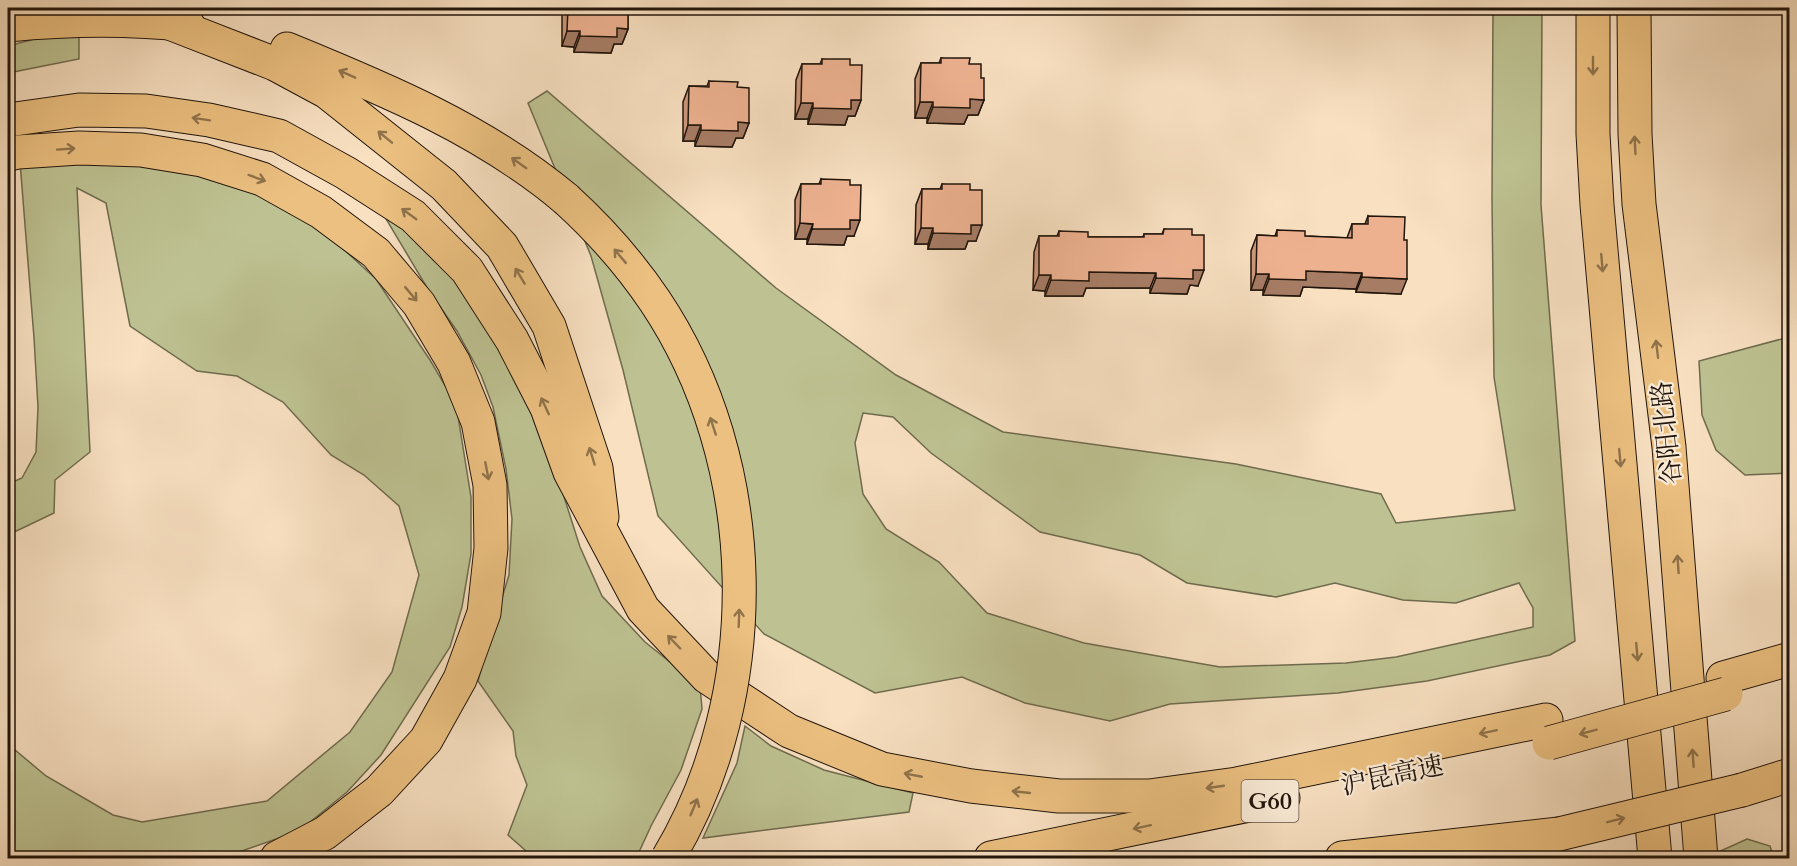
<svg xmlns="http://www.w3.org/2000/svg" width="1797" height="866" font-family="Cardo,'Noto Serif SC',serif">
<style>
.green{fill:#bec292;stroke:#6f6b4e;stroke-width:1.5;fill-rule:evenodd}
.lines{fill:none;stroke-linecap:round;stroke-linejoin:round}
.major-casing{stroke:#20140b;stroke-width:35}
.highway-casing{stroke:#20140b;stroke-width:35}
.major{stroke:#ecc080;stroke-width:33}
.highway{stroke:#ecc080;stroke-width:33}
.highway-bridge-casing{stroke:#20140b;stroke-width:35;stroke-linecap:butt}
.highway-bridge{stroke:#ecc080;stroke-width:33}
.wall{fill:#cc987c;stroke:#20140b;stroke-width:1.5}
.shaded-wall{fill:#a67c65;stroke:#20140b;stroke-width:1.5}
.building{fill:#edb190;stroke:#20140b;stroke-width:1.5}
.oneway{stroke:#90734b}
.labels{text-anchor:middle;stroke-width:4.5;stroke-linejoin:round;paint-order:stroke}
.shield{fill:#faebd7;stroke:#615448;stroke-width:1.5}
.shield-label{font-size:24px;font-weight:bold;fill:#20140b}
.street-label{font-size:26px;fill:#20140b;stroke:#faebd7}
</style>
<rect width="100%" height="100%" fill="#f8e0c1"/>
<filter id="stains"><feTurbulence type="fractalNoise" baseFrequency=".00333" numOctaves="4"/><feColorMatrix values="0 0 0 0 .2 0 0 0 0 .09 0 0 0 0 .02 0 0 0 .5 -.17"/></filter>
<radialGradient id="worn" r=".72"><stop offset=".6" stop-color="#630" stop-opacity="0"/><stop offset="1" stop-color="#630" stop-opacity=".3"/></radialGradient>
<g class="green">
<path d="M1493 8H1542L1541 205 1575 641 1550 655 1427 681 1338 693 1170 704 1110 721 1025 703 962 677 875 693 764 634 658 516 623 370 591 256 528 103 547 91 776 288 896 375 1003 432 1236 464 1381 494 1396 523 1515 510 1494 377 1492 199ZM863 413 893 417 931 453 1040 532 1140 555 1187 583 1276 597 1335 583 1403 600 1456 603 1519 583 1533 608V627L1396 657 1346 663 1220 667 1084 643 987 613 939 562 886 529 863 494 855 443Z"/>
<path d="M79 34V59L8 73V46L42 37Z"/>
<path d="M20 162 192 167 297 212 339 245 376 279 430 360 456 404 471 497V554L462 607 450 647 381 755 347 792 299 831 222 858H8V744L46 776 113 815 142 822 267 801 350 732 392 672 419 575 399 506 364 475 331 455 283 402 237 376 197 371 130 326 106 203 77 188 90 452 55 480 54 513 8 535V484L22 478 36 452 38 407 34 338Z"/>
<path d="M379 207 463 283 513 363 551 456 580 547 602 596 645 642 700 686 702 709 681 770 651 826 639 852 575 858H534L508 835 527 785 516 756 513 731 478 681 489 640 509 575 512 519 506 469 493 407 481 375 457 331 429 291Z"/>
<path d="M1789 337V473L1745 475 1716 450 1702 415 1699 361Z"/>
<path d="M745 726 771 746 824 770 913 793 909 812 703 838 737 763Z"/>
<path d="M1747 839 1770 846 1774 858H1705Z"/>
</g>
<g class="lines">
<defs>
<g id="major">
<path d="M1593 8V134L1597 205 1655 858"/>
<path d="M1634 8 1635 134 1639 204 1669 447 1701 858"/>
</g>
<g id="highway">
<path d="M167 22 275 64 327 92 444 185 502 246 549 326 596 468 602 517"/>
<path d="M8 25C70 19 126 18 188 25"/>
<path d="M287 49C385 89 484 130 566 199"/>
<path d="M8 120 79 110 146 111 209 120 279 136 346 173 413 216 467 270 512 340 547 408 570 472 643 609 707 677 789 731 882 769 971 786 1059 796H1149L1237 784 1546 720"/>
<path d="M8 154 18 152 79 148 141 150 202 160 262 179 321 212 376 253 419 304 454 363 478 422 490 485 491 548 484 613 460 679 426 740 379 791 325 833 277 858"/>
<path d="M1723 678 1790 659"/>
<path d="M1742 790 1790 775"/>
<path d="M991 858 1283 798"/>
<path d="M1342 858 1559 834"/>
</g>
</defs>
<use href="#major" class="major-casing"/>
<use href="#highway" class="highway-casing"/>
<use href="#major" class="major"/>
<use href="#highway" class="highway"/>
<defs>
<g id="highway-bridge">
<path d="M566 199C599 229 630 264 655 301 763 462 767 693 668 858"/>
<path d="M1549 743 1726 694"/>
<path d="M1559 834 1742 790"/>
</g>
</defs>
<use href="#highway-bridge" class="highway-bridge-casing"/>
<use href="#highway-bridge" class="highway-bridge"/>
</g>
<g class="wall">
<path d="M562 8H628V29L622 44H614L611 53 574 52V47L562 46Z"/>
<path d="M941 58 969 64 984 100 978 115H968L964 124 927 123V118H915V79L921 63H939Z"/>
<path d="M822 59 850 65 861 100 855 116H848L845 125 808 124V119H795L796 80 802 64H820Z"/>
<path d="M709 81 749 123 743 138H736L732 147 695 146V141H683V102L689 86H707Z"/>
<path d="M821 179 854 236H847L844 245 807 244V239H795V200L801 184H819Z"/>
<path d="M942 184 970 190 976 241H968L965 249H928V244H915L916 205 922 189H940Z"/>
<path d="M1368 216 1401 294 1356 292V289L1303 287 1300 296 1263 295V290H1251V251L1257 235 1275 236 1277 230 1305 236 1347 238 1352 224H1365Z"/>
<path d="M1164 229 1192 235 1198 286 1190 285 1187 294 1150 293V288H1086L1083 296H1045V291L1033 290 1034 252 1039 236H1057L1059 231 1088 237H1143L1144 234H1162Z"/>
</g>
<g class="shaded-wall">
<path d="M617 28 628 29 622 44H614L611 53 574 52 580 36Z"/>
<path d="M567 31H580L574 47 562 46Z"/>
<path d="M970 99 984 100 978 115H968L964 124 927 123 933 107Z"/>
<path d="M851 100H861L855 116H848L845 125 808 124 813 108Z"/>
<path d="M920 102H933L927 118H915Z"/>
<path d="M801 103H813L808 119H795Z"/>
<path d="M738 122 749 123 743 138H736L732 147 695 146 701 130Z"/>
<path d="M688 125H701L695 141H683Z"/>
<path d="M850 220H860L854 236H847L844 245 807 244 812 229Z"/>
<path d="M800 223 813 224 807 239H795Z"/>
<path d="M971 225H982L976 241H968L965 249H928L933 233Z"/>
<path d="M921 228H933L928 244H915Z"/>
<path d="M1193 270H1204L1198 286 1190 285 1187 294 1150 293 1156 278Z"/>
<path d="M1306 271 1362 273 1356 289 1303 287 1300 296 1263 295 1269 279Z"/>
<path d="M1089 272 1156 273 1150 288H1086L1083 296H1045L1051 280Z"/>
<path d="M1256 274H1269L1263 290H1251Z"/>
<path d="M1039 275H1051L1045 291 1033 290Z"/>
<path d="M1362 277 1407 279 1401 294 1356 292Z"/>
</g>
<g class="building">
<path d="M568 8H628V29L617 28V37L580 36V31H567Z"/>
<path d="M941 58H970L969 64H981V78H984V100L970 99V108L933 107V102H920L921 63H941Z"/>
<path d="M822 59H850V65H862L861 100H851V109L813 108V103H801L802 64H822Z"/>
<path d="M709 81 738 82 737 87 749 88V123L738 122V131L701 130V125H688L689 86 709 87Z"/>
<path d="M821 179 850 180V185H861L860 220H850V229H812L813 224 800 223 801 184H821Z"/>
<path d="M942 184H970V190H982V225H971V234L933 233V228H921L922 189H942Z"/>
<path d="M1368 216 1405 217 1404 240H1407V279L1362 277V273L1306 271V280L1269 279V274H1256L1257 235 1277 236V230L1305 231V236L1352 238V224H1368Z"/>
<path d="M1164 229H1192V235H1204V270H1193V279L1156 278V273L1089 272V281L1051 280V275H1039V236H1059V231L1088 232V237H1144V234H1163Z"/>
</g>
<defs><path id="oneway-shaft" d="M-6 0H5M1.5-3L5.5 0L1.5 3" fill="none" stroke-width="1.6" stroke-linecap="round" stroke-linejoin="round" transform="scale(1.5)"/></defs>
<g class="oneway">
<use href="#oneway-shaft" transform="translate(1593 66) rotate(90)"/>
<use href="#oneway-shaft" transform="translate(347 74) rotate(-156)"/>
<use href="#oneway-shaft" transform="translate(201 119) rotate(-171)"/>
<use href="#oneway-shaft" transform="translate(385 137) rotate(-141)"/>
<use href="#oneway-shaft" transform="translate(1635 145) rotate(-93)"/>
<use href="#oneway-shaft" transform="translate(66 149) rotate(-4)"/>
<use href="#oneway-shaft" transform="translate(519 163) rotate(-145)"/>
<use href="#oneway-shaft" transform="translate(257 178) rotate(20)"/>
<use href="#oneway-shaft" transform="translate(409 214) rotate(-144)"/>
<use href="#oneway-shaft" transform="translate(620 256) rotate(-130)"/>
<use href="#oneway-shaft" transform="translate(1602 263) rotate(85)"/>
<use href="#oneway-shaft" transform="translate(520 276) rotate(-121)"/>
<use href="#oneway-shaft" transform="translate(411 294) rotate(50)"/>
<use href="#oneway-shaft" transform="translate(1657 349) rotate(-97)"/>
<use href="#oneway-shaft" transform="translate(545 406) rotate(-115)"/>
<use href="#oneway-shaft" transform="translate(713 426) rotate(-108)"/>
<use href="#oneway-shaft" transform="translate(592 456) rotate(-107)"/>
<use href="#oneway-shaft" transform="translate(1620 458) rotate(85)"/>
<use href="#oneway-shaft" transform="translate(487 471) rotate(79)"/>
<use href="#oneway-shaft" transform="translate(1678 564) rotate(-94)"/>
<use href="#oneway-shaft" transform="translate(739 618) rotate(-88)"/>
<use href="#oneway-shaft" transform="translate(674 642) rotate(-134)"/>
<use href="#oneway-shaft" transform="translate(1637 652) rotate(85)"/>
<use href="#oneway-shaft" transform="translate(1488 732) rotate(168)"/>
<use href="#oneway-shaft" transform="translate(1588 732) rotate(165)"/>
<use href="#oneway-shaft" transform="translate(1693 758) rotate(-94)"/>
<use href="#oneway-shaft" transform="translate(913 775) rotate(-169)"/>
<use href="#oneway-shaft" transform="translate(1215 787) rotate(172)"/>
<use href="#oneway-shaft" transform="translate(1021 792) rotate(-174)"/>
<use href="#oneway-shaft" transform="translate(694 807) rotate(-67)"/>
<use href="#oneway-shaft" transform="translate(1616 820) rotate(-14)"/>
<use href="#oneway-shaft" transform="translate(1142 827) rotate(168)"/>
</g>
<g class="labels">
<rect class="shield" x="1241.5" y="780" width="57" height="42" rx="4.5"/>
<g class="shield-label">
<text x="1270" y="809">G60</text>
</g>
<g class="street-label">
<text transform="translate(1666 433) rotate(-96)" y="9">谷阳北路</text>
<text transform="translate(1392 775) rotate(-12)" y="9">沪昆高速</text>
</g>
</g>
<rect width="1797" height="866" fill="none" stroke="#f8e0c1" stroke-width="30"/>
<rect x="9" y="9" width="1779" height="848" fill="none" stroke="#20140b" stroke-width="3"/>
<rect x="15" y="15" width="1767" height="836" fill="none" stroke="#20140b" stroke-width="1.5"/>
<rect width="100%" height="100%" filter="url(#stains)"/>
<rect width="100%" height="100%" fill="url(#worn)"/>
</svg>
